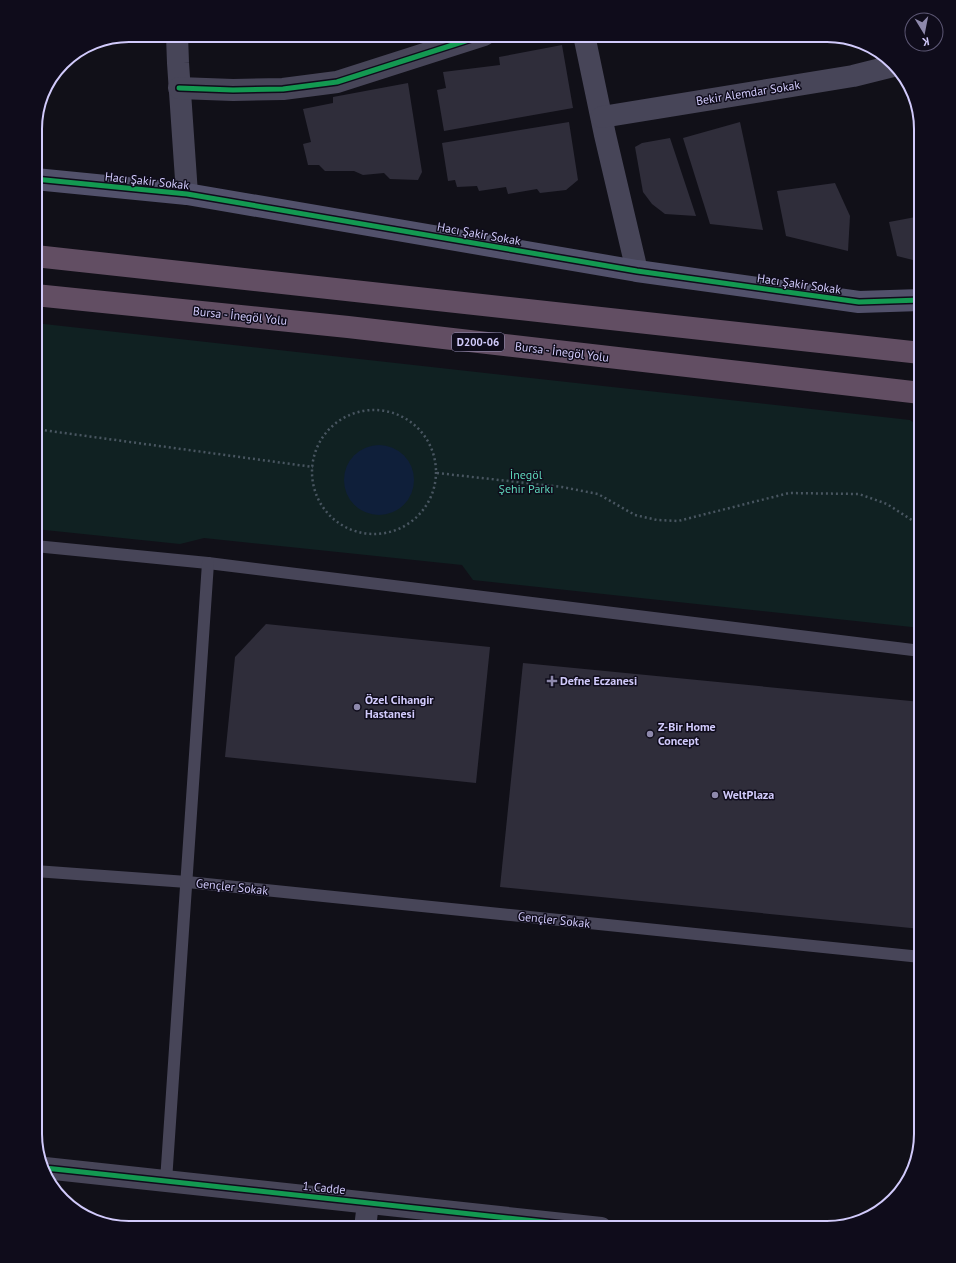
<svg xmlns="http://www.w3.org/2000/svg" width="956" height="1263" viewBox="0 0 956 1263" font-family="'PT Sans',sans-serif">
	<rect width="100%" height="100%" fill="#111018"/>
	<polygon fill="#102122" points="35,323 910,420 921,428 921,628 473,580 462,565 204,538 180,544 35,529"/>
	<circle fill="#0f1f3a" cx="379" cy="480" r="35"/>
	<g fill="#2f2d3a">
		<polygon points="562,45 573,108 444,131 437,90 446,88 443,72 500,65 499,57"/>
		<polygon points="408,83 422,172 418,180 390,179 384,173 363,175 354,171 325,171 319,165 308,165 303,144 311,142 303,109 333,103 333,97"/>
		<polygon points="569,122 578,180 566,190 540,193 537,189 508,194 506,187 479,191 477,186 457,187 455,180 448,181 442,143"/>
		<polygon points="740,122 763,230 710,224 683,138"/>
		<polygon points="670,138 696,216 665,214 652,204 643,192 635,147 642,143"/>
		<polygon points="835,183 850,216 848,251 786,236 777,191"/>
		<polygon points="921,216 921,262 897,256 889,222"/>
		<polygon points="266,624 490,647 476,783 225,757 235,657"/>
		<polygon points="523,663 921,702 921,929 500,887"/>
	</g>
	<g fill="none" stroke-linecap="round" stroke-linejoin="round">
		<g stroke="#495661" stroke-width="2.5" stroke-dasharray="2 3" stroke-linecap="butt">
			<circle cx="374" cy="472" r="62"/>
			<polyline points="35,429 313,467"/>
			<polyline points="437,473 562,487 598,494 635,515 657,520 678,521 789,493 859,494 887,504 921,526"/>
		</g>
		<g stroke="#474558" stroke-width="12">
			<polyline points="35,546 208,563 921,651"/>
			<polyline points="35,871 187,882 921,957"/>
			<polyline points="166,1181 208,563"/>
		</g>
		<g stroke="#474558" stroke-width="22">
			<polyline points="177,35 178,63 187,194"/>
			<polyline points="584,35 605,135 637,271"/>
			<polyline points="179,88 233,90 283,89 337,82 484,35"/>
			<polyline points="602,117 853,76 893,66"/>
			<polyline points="45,1168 601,1228"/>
			<polyline points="365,1228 368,1203"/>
		</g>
		<polyline stroke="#52516b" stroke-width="22" points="35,179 187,194 637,271 859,302 921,300"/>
		<g stroke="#624e63" stroke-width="22">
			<polyline points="35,256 921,353"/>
			<polyline points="35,295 348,327 921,393"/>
		</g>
		<g stroke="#0f0c1b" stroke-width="8">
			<g id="cycleway">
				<polyline points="179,88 233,90 283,89 337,82 484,35"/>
				<polyline points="35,179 187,194 637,271 859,302 921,300"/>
				<polyline points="45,1168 601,1228"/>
			</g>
		</g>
		<use href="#cycleway" stroke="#139951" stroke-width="5"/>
	</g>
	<g fill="#8e89ac" stroke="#0f0c1b" stroke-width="1.5">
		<path d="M550 675h4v4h4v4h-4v4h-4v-4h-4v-4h4z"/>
		<circle cx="357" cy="707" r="4"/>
		<circle cx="650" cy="734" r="4"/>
		<circle cx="715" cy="795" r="4"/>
	</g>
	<g text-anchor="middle" stroke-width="3" stroke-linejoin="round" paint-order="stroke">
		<rect fill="#0f0c1b" stroke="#9791b8" stroke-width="1" x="452" y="333" width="52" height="18" rx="3"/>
		<g font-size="11" font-weight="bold" fill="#d1cafb">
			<text x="478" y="346">D200-06</text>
		</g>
		<g font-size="12" fill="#d1cafb" stroke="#0f0c1b">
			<text transform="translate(748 93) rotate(-9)" y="4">Bekir Alemdar Sokak</text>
			<text transform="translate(147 181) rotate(6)" y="4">Hacı Şakir Sokak</text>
			<text transform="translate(479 234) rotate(10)" y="4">Hacı Şakir Sokak</text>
			<text transform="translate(799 284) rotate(8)" y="4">Hacı Şakir Sokak</text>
			<text transform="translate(240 316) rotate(6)" y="4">Bursa - İnegöl Yolu</text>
			<text transform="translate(562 352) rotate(7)" y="4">Bursa - İnegöl Yolu</text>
			<text transform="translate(232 887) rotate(6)" y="4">Gençler Sokak</text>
			<text transform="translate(554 920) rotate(6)" y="4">Gençler Sokak</text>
			<text transform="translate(324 1188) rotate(6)" y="4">1. Cadde</text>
		</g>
		<g font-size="12" fill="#5dd4b8" stroke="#0f0c1b">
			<text x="526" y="479">İnegöl<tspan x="526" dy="14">Şehir Parkı</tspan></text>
		</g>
		<g font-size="12" font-weight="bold" fill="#d1cafb" stroke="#0f0c1b" text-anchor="start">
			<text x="560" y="685">Defne Eczanesi</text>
			<text x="365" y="704">Özel Cihangir<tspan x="365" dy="14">Hastanesi</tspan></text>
			<text x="658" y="731">Z-Bir Home<tspan x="658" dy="14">Concept</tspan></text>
			<text x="723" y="799">WeltPlaza</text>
		</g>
	</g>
	<path d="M0 0H956V1263H0ZM129 42H827A87 87 0 0 1 914 129V1134A87 87 0 0 1 827 1221H129A87 87 0 0 1 42 1134V129A87 87 0 0 1 129 42Z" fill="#0f0c1b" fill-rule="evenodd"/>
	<path fill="none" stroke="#d1cafb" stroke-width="2" d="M129 42H827A87 87 0 0 1 914 129V1134A87 87 0 0 1 827 1221H129A87 87 0 0 1 42 1134V129A87 87 0 0 1 129 42Z"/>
	<g transform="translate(924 32) rotate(170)"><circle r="19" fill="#0f0c1b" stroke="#5d5875"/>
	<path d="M0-3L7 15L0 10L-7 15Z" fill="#8e89ac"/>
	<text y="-6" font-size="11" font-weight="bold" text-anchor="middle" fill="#d1cafb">K</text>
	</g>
</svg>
